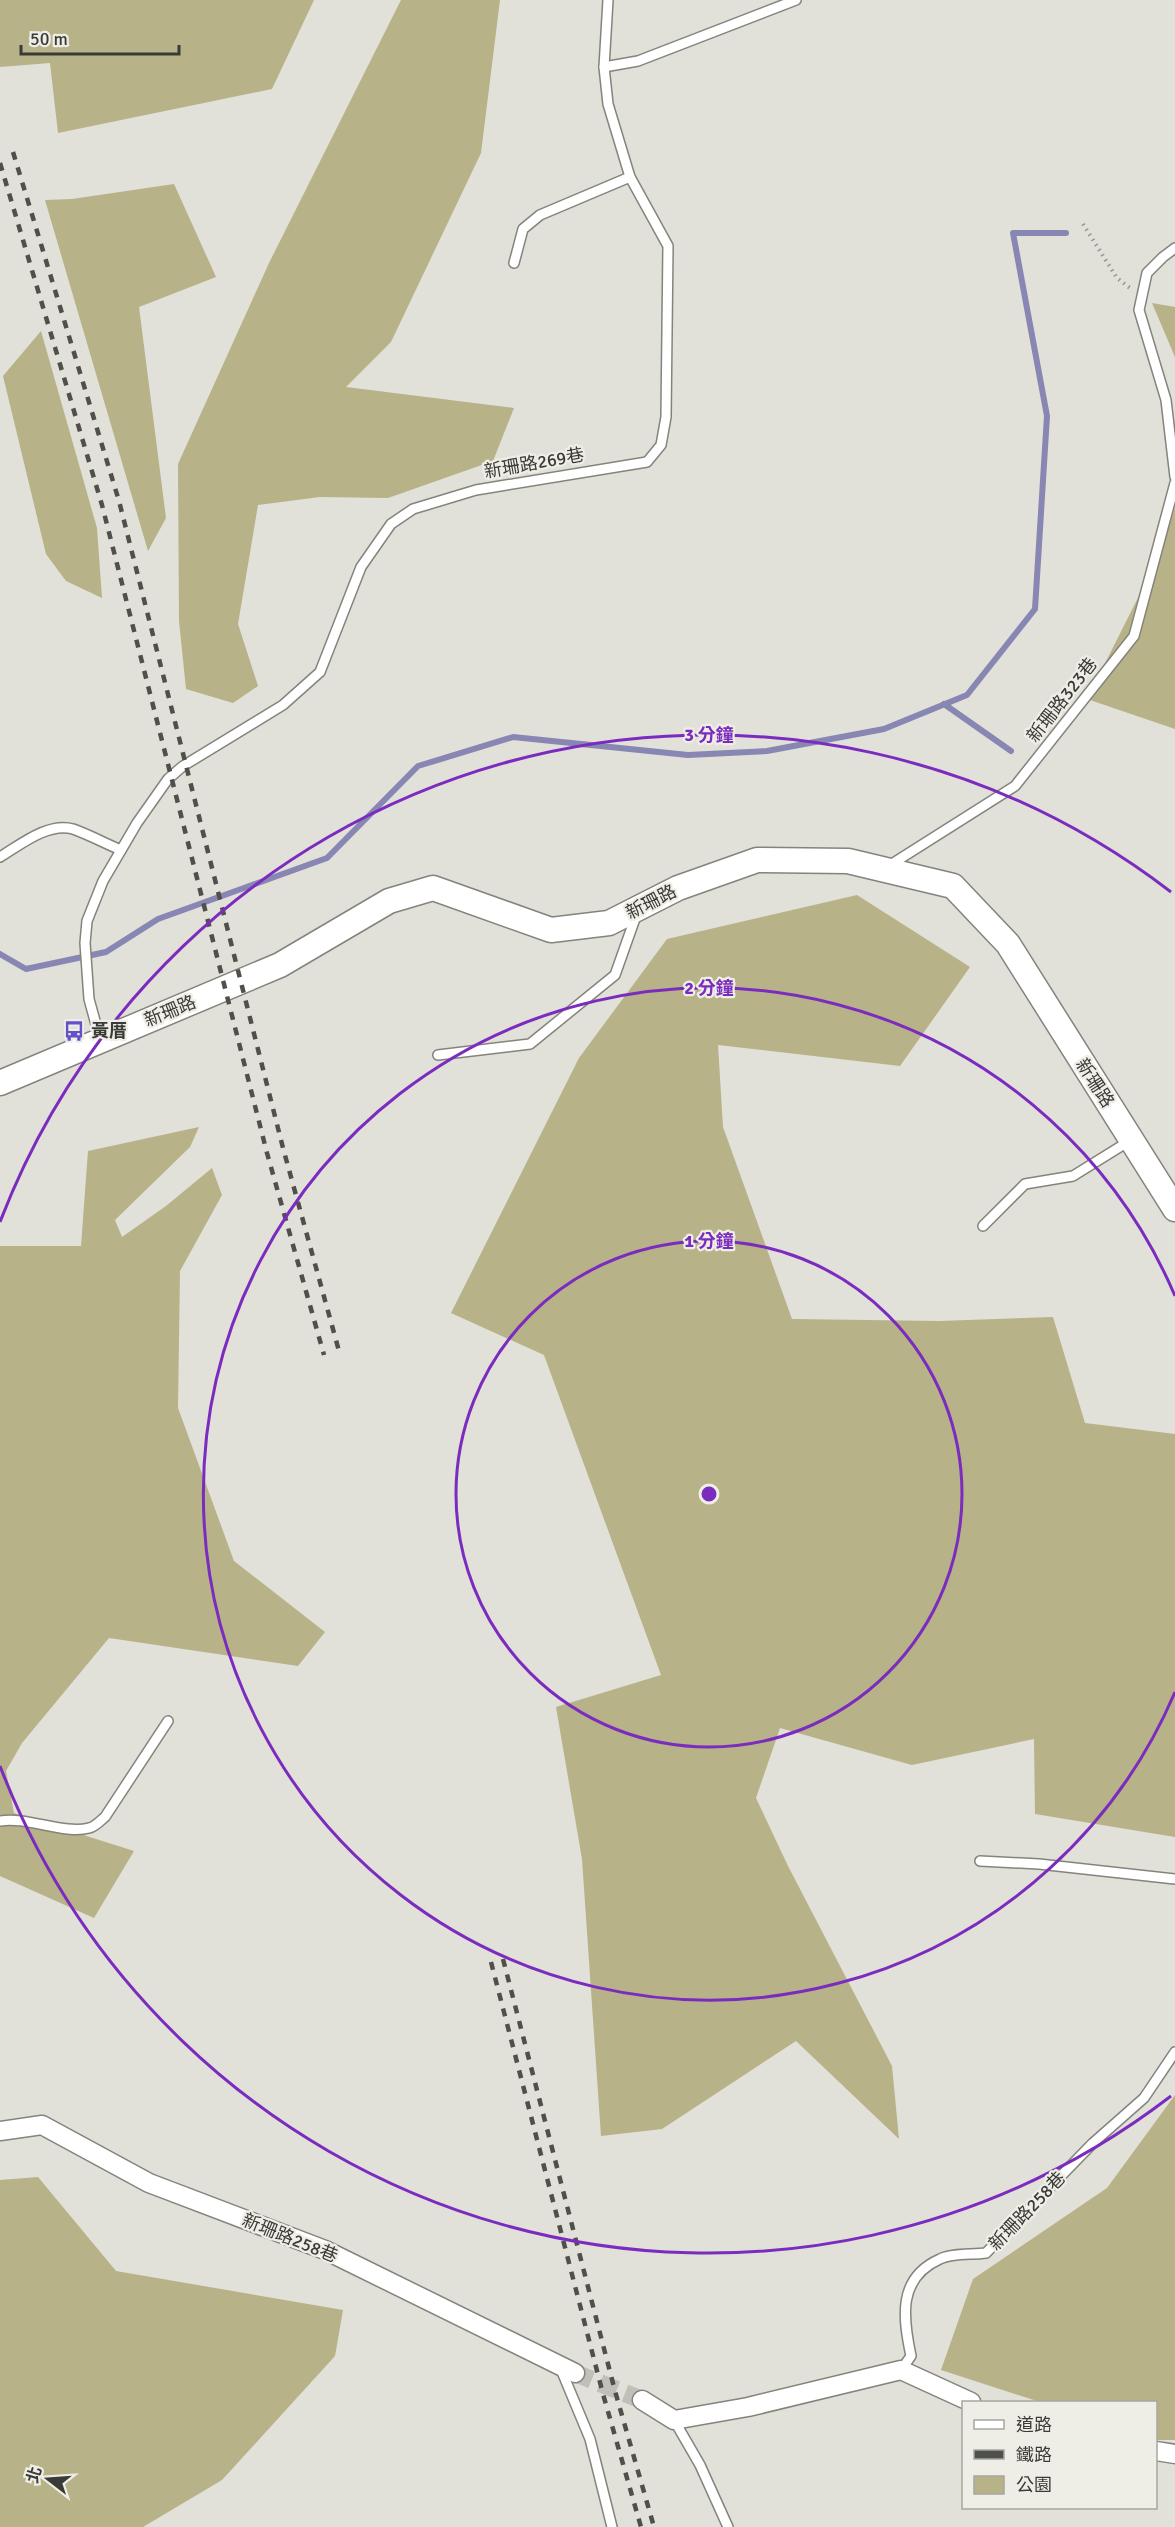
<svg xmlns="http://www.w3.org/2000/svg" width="1175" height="2527" viewBox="0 0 1175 2527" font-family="Signika,'Noto Sans TC',sans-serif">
	<rect width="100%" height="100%" fill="#e1e0d9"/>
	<g fill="#b7b288">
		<polygon points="0,0 314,0 272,89 58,133 50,63 0,67"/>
		<polygon points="401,0 500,0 481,153 391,342 346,387 514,408 493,461 388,498 320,497 258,505 238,624 258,686 233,703 186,689 179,621 178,464 269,263"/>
		<polygon points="174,184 216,277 139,307 166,518 148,551 45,200 72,199"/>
		<polygon points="1152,303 1175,307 1175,357"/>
		<polygon points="41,331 97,528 102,598 66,581 46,554 3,376"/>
		<polygon points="1175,508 1175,729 1087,699 1153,568"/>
		<polygon points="857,895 970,967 900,1066 718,1045 723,1127 792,1319 939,1321 1053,1317 1085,1423 1175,1434 1175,1837 1035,1814 1034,1739 912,1765 780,1728 756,1798 788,1866 892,2066 899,2139 796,2041 662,2129 601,2136 582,1859 556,1707 661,1675 544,1355 451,1313 579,1058 667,939"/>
		<polygon points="199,1127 190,1147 115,1220 122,1237 166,1206 212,1168 222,1195 180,1271 178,1408 234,1561 325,1632 298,1666 109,1638 22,1743 6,1771 14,1813 134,1851 94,1918 0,1876 0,1246 81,1246 88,1151"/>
		<polygon points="1175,2095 1175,2440 1156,2440 1156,2402 1040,2402 941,2370 973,2279 1107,2188"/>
		<polygon points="38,2177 116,2271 343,2310 335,2356 222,2480 143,2527 0,2527 0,2180"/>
	</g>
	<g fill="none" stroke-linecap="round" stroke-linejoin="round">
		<g stroke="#8886b3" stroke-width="6">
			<polyline points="944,704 1011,751"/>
			<polyline points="0,954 26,969 106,952 158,919 327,858 418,766 513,737 688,755 767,751 884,729 967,695 1035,609 1047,416 1013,233 1066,233"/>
		</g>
		<polyline stroke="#c0bfb9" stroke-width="18" stroke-dasharray="18 9" stroke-linecap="butt" points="575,2373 642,2400"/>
		<g stroke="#84837c" stroke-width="12">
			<g id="service">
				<polyline points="604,67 638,61 796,0"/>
				<polyline points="1175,248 1163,257 1147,273 1139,310 1166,400 1175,477"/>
				<polyline points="514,263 523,229 540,215 630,177"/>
				<path d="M 0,857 C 20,845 48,822 73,829 C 90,835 106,844 121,850"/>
				<polyline points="887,867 1015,786 1134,636 1175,483"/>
				<polyline points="100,1039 89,999 85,943 87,921 103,881 137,823 168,779 183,766 283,705 320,672 361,567 391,524 413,509 476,490 647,462 661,445 666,417 668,246 630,177 608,104 604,67 608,0"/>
				<polyline points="438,1055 530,1044 615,975 637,913"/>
				<polyline points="983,1226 1025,1184 1073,1176 1131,1140"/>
				<path d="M 0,1821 C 26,1816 65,1835 89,1828 C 95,1827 101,1820 105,1817 L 168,1721"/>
				<polyline points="980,1861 1039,1864 1175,1879"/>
				<polyline points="560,2367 590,2439 612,2527"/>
				<path d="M 901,2370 L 911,2356 C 903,2318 897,2278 940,2259 C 952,2253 972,2255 986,2253 L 1093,2143 L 1144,2098 L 1175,2052"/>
				<polyline points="674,2420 700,2465 728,2527"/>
			</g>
		</g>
		<g stroke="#84837c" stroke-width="21">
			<g id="minor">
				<polyline points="0,2131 42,2125 149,2183 325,2250 575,2373"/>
				<polyline points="642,2400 674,2420 748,2407 901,2370 971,2402"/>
				<polyline points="1156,2451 1175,2454"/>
			</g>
		</g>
		<g stroke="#84837c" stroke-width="27">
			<polyline id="tertiary" points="0,1083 280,965 389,901 433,888 551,930 609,923 678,888 757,860 848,861 953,886 1008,944 1175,1209"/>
		</g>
		<polyline stroke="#979691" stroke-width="4" stroke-dasharray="1.5 4.5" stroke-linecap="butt" points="1083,224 1117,278 1130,288"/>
		<use href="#service" stroke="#fff" stroke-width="9"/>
		<use href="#minor" stroke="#fff" stroke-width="18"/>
		<use href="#tertiary" stroke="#fff" stroke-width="24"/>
		<g stroke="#4f4f4b" stroke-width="4.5" stroke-dasharray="8 8" stroke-linecap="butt">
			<polyline points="13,152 119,501 283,1148 339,1351"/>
			<polyline points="0,163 102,505 267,1153 324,1355"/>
			<polyline points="503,1959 615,2391 654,2527"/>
			<polyline points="491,1962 603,2394 641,2527"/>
		</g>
	</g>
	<g fill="none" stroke="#7b2cbf" stroke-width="3">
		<circle cx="709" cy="1494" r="253"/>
		<path d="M1175 1692A506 506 0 1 1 1175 1296"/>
		<path d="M1171 2096A759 759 0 0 1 0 1766M0 1222A759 759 0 0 1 1171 892"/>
	</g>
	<defs>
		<g id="bus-bare" transform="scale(1.62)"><path d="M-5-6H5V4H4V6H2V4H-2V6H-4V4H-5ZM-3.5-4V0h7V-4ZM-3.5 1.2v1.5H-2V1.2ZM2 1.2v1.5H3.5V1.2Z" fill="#6450c9" stroke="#efeee6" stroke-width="2.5" paint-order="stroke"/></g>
	</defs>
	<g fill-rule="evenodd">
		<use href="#bus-bare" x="74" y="1031"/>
	</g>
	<g text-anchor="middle" stroke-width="4.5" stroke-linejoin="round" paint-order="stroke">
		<g font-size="18" fill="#3a3a37" stroke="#efeee6">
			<text transform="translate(534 463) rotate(-10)" y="6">新珊路269巷</text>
			<text transform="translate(1062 700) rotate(-52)" y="6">新珊路323巷</text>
			<text transform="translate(651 902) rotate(-27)" y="6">新珊路</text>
			<text transform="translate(170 1011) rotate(-22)" y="6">新珊路</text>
			<text transform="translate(1095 1083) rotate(57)" y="6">新珊路</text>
			<text transform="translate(1027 2211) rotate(-46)" y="6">新珊路258巷</text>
			<text transform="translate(290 2238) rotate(22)" y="6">新珊路258巷</text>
		</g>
		<g font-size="18" font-weight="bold" fill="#3a3a37" stroke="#efeee6" text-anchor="start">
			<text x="91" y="1037">黃厝</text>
		</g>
	</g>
	<circle cx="709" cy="1494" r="9" fill="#7b2cbf" stroke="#efeee6" stroke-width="3"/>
	<g font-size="18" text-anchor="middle" font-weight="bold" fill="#7b2cbf" stroke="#efeee6" stroke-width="4.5" stroke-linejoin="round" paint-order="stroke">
		<text x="709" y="741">3 分鐘</text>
		<text x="709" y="994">2 分鐘</text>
		<text x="709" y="1247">1 分鐘</text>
	</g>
	<rect x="962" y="2401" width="195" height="108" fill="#efeee6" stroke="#a7a6a0" stroke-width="1.5"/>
	<rect x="974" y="2420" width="30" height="9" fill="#ffffff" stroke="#a7a6a0" stroke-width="1.5"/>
	<text x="1016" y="2431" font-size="18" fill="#3a3a37">道路</text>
	<rect x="974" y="2450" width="30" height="9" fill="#4f4f4b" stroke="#a7a6a0" stroke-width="1.5"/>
	<text x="1016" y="2461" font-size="18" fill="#3a3a37">鐵路</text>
	<rect x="974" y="2476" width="30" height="18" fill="#b7b288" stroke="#a7a6a0" stroke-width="1.5"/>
	<text x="1016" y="2491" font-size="18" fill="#3a3a37">公園</text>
	<g transform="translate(48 2479) rotate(287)" stroke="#efeee6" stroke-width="4.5" paint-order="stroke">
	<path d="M0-4.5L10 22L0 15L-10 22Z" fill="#3a3a37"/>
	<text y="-9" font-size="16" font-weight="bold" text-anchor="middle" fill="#3a3a37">北</text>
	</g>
	<path d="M21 45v9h158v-9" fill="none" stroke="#3a3a37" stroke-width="3"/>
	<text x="30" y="45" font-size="18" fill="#3a3a37" stroke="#efeee6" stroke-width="4.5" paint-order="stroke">50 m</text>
</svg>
